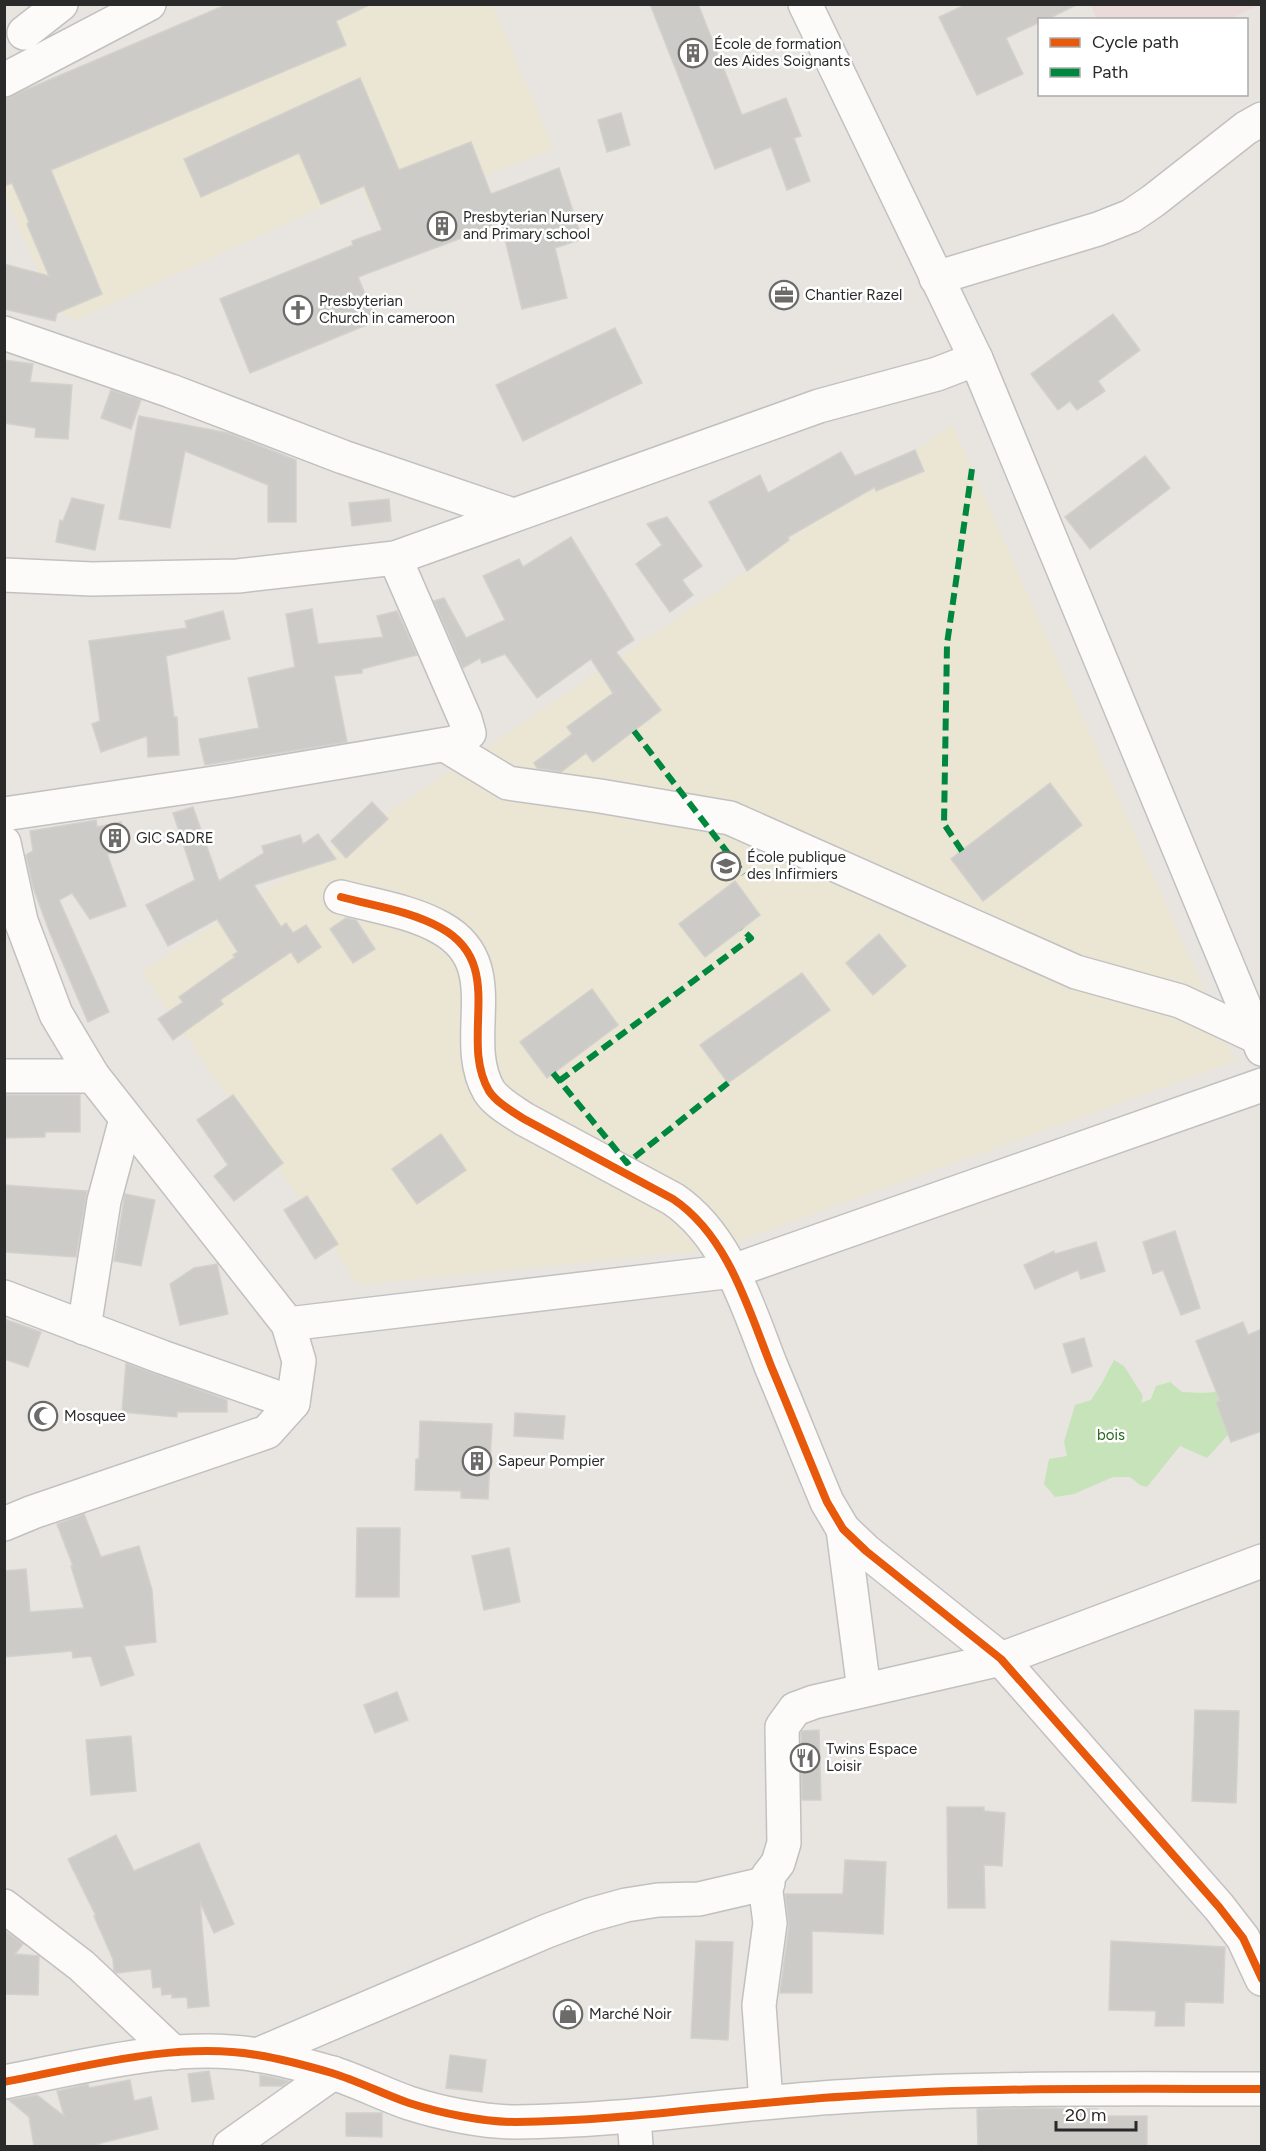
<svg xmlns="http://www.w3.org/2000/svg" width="1266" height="2151" viewBox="0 0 1266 2151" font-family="Figtree,sans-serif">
	<rect width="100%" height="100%" fill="#e8e5e0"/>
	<g fill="#ebe5d4">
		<polygon points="492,4 554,149 375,220 361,189 76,320 56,312 5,194 4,125 274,5"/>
		<polygon points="952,424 1236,1061 714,1250 359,1285 141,972 466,761 747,571"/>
	</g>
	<polygon fill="#eadbd8" points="1090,5 1259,5 1228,20 1097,19"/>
	<polygon fill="#c7e3b9" points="1114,1360 1124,1366 1143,1396 1141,1403 1151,1399 1156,1386 1170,1382 1182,1392 1203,1393 1227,1391 1237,1425 1207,1458 1180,1446 1147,1487 1140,1485 1130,1477 1113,1477 1074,1494 1055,1497 1044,1484 1049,1459 1067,1456 1064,1442 1075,1405 1091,1400 1102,1383"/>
	<g fill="#cdcbc7" stroke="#d3d1cc" stroke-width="1.5">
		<polygon points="228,4 371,4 336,21 346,45 51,170 102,294 57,313 55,321 4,309 4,264 49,276 27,224 29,222 12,183 4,186 4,99"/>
		<polygon points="650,4 698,4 742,115 786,98 801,136 794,138 810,181 787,190 771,147 715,169"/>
		<polygon points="967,4 1078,4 1046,20 1040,20 1040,22 1006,38 1023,74 977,95 939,17"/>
		<polygon points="360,78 399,170 471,142 491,194 559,168 582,239 555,248 567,298 522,309 501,223 358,277 376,321 250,373 220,299 353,245 352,241 382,230 364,186 321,204 299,153 201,197 184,159"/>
		<polygon points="621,113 630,145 607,152 598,120"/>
		<polygon points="1113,314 1140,350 1098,381 1105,391 1077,410 1070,401 1058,410 1031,374"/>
		<polygon points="615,328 642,383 523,441 496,385"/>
		<polygon points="4,360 33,364 30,382 72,385 68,439 35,437 36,428 4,423"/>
		<polygon points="111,390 141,400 131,429 101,418"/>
		<polygon points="139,416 228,433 296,460 296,522 268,522 268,485 185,451 170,528 119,519"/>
		<polygon points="915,450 924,471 876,491 875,487 788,537 789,540 747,571 709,502 760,475 768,493 841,452 855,476"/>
		<polygon points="1145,456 1170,488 1090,549 1065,517"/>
		<polygon points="72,498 104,505 95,550 56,542 60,520 63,521"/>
		<polygon points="389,499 391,521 352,526 349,503"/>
		<polygon points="667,517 702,566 682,580 693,595 670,612 636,564 662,545 647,524"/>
		<polygon points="571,537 634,640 616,652 661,710 593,762 586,753 561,772 537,768 534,763 572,734 567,727 613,693 591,659 537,698 505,654 482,663 480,658 463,668 434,601 444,598 466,638 505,620 483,576 519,559 523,567"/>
		<polygon points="312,609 318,644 383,637 377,616 397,611 417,655 362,669 362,673 334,676 347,742 205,765 199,739 259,728 248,678 295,667 286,614"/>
		<polygon points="223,611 230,639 166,656 174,717 177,717 179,755 148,757 147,736 101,752 92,724 100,721 89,641 187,628 185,621"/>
		<polygon points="1050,783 1082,825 983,901 951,859"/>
		<polygon points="372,802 388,819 346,858 331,841"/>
		<polygon points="193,807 219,881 264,853 262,846 300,835 303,844 318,834 336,859 254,885 281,927 286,923 293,933 306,925 321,947 298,963 291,952 220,1000 223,1004 173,1040 158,1019 183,1002 179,997 235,957 233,955 238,952 217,919 168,946 146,905 195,880 173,813"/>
		<polygon points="96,820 97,827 121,822 126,850 107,854 126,906 90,919 72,893 59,900 109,1012 88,1022 50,933 33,887 26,855 33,851 30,831"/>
		<polygon points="735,881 760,915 705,957 679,924"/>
		<polygon points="346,918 356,920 375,949 353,963 330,929"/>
		<polygon points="879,934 906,966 873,995 846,963"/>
		<polygon points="802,973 830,1010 728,1083 700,1045"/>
		<polygon points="592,989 618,1025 547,1078 520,1042"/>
		<polygon points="4,1095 80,1095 80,1132 45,1132 45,1137 4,1138"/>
		<polygon points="233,1095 283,1163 234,1201 214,1176 228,1165 197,1120"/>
		<polygon points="441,1134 466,1170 417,1204 392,1169"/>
		<polygon points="4,1185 87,1191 76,1257 4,1252"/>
		<polygon points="125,1194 155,1200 141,1266 114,1261"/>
		<polygon points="307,1196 338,1244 315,1259 284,1210"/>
		<polygon points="1175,1231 1200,1308 1181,1315 1163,1270 1153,1274 1143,1242"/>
		<polygon points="1096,1242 1105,1271 1081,1279 1078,1270 1035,1289 1024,1265 1054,1251 1055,1254"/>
		<polygon points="217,1264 228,1314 180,1325 170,1284 194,1268"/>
		<polygon points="4,1319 41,1332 28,1367 4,1359"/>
		<polygon points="1243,1322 1248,1335 1262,1329 1262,1431 1231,1442 1216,1402 1220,1401 1196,1341"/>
		<polygon points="1084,1338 1092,1366 1072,1373 1063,1344"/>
		<polygon points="126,1363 227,1400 227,1412 177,1412 177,1417 122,1412"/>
		<polygon points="515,1413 565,1416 563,1439 514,1436"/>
		<polygon points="420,1421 492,1424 488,1499 461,1498 461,1491 415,1490 416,1459 419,1459"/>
		<polygon points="84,1514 101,1557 139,1546 152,1590 156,1642 124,1646 134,1675 101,1686 91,1656 73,1658 72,1651 4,1657 4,1571 26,1569 30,1612 84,1608 71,1566 73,1566 57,1524"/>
		<polygon points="357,1528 400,1528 399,1597 356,1597"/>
		<polygon points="509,1548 520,1602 484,1610 472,1556"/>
		<polygon points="397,1692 408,1720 375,1733 364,1705"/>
		<polygon points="1195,1710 1239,1711 1236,1803 1192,1801"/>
		<polygon points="819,1730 821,1800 802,1800 801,1733 802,1731"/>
		<polygon points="131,1736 136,1791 91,1795 86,1740"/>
		<polygon points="947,1807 984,1807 984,1811 1005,1813 1002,1866 984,1865 985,1908 948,1908"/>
		<polygon points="116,1835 134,1871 199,1843 234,1924 214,1933 200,1902 209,2006 188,2008 187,1997 172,1998 172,1994 162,1995 161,1987 153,1988 151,1969 117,1973 114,1971 113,1959 94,1916 96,1916 68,1859"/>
		<polygon points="845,1860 886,1862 883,1934 812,1931 812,1993 780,1993 789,1925 785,1894 843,1894"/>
		<polygon points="4,1930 23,1944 15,1954 39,1956 38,1995 4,1994"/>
		<polygon points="696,1941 733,1942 728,2040 691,2038"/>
		<polygon points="1111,1941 1225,1947 1223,2003 1185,2002 1184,2026 1155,2026 1156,2011 1109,2010"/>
		<polygon points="450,2055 486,2060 482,2092 446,2088"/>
		<polygon points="209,2071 214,2099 192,2102 188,2074"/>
		<polygon points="260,2075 272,2077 289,2081 282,2086 260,2086"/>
		<polygon points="130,2080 134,2101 151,2097 158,2129 97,2144 101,2146 34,2146 29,2117 9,2100 37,2095 64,2116 57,2091 88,2084 89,2088"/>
		<polygon points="1034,2108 1097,2109 1097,2116 1147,2116 1147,2146 978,2146 977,2109"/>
		<polygon points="346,2113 382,2113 382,2137 346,2136"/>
	</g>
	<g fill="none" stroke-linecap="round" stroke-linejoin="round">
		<g stroke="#c2c1c1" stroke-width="36">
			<g id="minor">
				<polyline points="805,4 976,359 1262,1049"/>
				<polyline points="24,33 61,4"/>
				<polyline points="4,80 149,4"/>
				<polyline points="936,278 1098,229 1131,216 1153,201 1246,128 1262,119"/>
				<polyline points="4,333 171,391 343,457 513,515"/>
				<polyline points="4,575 92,579 238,576 395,558 819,406 937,374 976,359"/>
				<polyline points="445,745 508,783 600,796 730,818 1076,972 1180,1001 1257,1037"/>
				<polyline points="4,814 228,781 459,742 469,733 465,719 395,558"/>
				<polyline points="4,843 21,921 56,1014 93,1076 288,1324 299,1361 293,1403 267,1432 33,1512 4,1524"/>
				<path d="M 341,897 C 374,906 411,911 441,928 C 508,965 458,1038 489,1091 C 497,1103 512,1111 524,1119 L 673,1199 C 728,1236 748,1308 771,1366 C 790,1411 808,1457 827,1502 L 843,1529 L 866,1551 L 1001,1659 L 1219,1907 L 1243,1938 L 1262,1979"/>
				<polyline points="4,1076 93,1076"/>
				<polyline points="4,1297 162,1357 293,1403"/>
				<polyline points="288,1324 733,1271 1262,1085"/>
				<polyline points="84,1328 104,1201 126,1119"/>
				<polyline points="843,1529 864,1690"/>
				<polyline points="4,1906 82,1966 174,2053"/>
				<polyline points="257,2055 547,1931 590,1915 626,1905 658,1900 699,1899 768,1883"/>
				<path d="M 4,2082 C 84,2067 176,2041 257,2055 C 282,2059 308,2066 332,2073 C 358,2081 383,2094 409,2103 C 440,2113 483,2122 516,2122 C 629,2121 741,2102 853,2096 C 989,2087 1125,2089 1262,2089"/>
				<polyline points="766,2102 759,2005 770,1923 766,1892 768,1876 778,1863 784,1843 782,1727 795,1709 814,1702 1001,1659 1262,1561"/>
				<polyline points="634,2116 636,2146"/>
				<polyline points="230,2146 333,2073"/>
			</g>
		</g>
		<use href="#minor" stroke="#fcfbfa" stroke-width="33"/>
		<g stroke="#00873e" stroke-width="6" stroke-dasharray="12 6" stroke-linecap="butt">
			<polyline points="634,731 744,874"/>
			<polyline points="962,851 944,824 947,644 972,469"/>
			<polyline points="553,1073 627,1163 728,1083"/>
			<polyline points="559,1081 751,938 742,929"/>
		</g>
		<g stroke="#fff" stroke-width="11">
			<g id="cycleway">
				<path d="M 341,897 C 374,906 411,911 441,928 C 508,965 458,1038 489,1091 C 497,1103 512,1111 524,1119 L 673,1199 C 728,1236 748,1308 771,1366 C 790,1411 808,1457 827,1502 L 843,1529 L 866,1551 L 1001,1659 L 1219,1907 L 1243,1938 L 1262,1979"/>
				<path d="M 4,2082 C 84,2067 176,2041 257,2055 C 282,2059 308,2066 332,2073 C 358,2081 383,2094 409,2103 C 440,2113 483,2122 516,2122 C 629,2121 741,2102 853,2096 C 989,2087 1125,2089 1262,2089"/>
			</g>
		</g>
		<use href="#cycleway" stroke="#e8590c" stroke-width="8"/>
	</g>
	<defs>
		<g id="building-ring" transform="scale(1.5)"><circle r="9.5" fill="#fff" stroke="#6c6b6a" stroke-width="1.5"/><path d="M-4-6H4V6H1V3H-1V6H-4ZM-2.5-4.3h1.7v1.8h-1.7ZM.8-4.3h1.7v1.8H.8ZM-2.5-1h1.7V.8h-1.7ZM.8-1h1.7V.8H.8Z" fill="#6c6b6a"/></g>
		<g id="office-ring" transform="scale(1.5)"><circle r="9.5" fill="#fff" stroke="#6c6b6a" stroke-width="1.5"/><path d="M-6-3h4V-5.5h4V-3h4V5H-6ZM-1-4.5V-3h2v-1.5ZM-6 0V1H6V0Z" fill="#6c6b6a"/></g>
		<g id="church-ring" transform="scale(1.5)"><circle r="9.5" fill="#fff" stroke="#6c6b6a" stroke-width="1.5"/><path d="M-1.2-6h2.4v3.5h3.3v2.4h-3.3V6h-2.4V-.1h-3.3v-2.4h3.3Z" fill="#6c6b6a"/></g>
		<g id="school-ring" transform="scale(1.5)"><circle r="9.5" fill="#fff" stroke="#6c6b6a" stroke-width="1.5"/><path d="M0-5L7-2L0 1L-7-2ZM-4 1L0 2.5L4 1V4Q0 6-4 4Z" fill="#6c6b6a"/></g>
		<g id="mosque-ring" transform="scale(1.5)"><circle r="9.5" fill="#fff" stroke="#6c6b6a" stroke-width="1.5"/><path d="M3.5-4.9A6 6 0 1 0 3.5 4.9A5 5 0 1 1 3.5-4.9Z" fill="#6c6b6a"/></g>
		<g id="restaurant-ring" transform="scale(1.5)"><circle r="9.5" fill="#fff" stroke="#6c6b6a" stroke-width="1.5"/><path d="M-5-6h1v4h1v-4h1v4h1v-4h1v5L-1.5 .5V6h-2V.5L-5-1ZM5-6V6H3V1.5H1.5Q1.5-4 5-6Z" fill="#6c6b6a"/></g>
		<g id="shop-ring" transform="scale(1.5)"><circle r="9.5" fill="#fff" stroke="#6c6b6a" stroke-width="1.5"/><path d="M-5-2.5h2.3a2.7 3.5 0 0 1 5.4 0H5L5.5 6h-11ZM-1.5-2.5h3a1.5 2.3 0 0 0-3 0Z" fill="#6c6b6a"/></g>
	</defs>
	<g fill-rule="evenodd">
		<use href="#building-ring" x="693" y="53"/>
		<use href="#building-ring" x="442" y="226"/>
		<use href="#office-ring" x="784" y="295"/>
		<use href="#church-ring" x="298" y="310"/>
		<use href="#building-ring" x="115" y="838"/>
		<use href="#school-ring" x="726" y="866"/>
		<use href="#mosque-ring" x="43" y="1416"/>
		<use href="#building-ring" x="477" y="1461"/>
		<use href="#restaurant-ring" x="805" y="1758"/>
		<use href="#shop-ring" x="568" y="2014"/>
	</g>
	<g text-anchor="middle" stroke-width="5" stroke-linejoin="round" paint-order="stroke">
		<g font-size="15" fill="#2a2a2a" stroke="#fff" text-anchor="start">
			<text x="714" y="49">École de formation<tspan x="714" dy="17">des Aides Soignants</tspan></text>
			<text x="463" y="222">Presbyterian Nursery<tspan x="463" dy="17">and Primary school</tspan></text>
			<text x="805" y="300">Chantier Razel</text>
			<text x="319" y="306">Presbyterian<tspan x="319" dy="17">Church in cameroon</tspan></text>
			<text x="136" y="843">GIC SADRE</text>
			<text x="747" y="862">École publique<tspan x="747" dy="17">des Infirmiers</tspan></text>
			<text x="64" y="1421">Mosquee</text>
			<text x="498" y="1466">Sapeur Pompier</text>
			<text x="826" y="1754">Twins Espace<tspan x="826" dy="17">Loisir</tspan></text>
			<text x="589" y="2019">Marché Noir</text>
		</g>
		<g font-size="15" fill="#24661a" stroke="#fff">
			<text x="1111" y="1440">bois</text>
		</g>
	</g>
	<rect width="1266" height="2151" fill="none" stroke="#2a2a2a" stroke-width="12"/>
	<rect x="1038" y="18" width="210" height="78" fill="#ffffff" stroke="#aaaaaa" stroke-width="1.5"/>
	<rect x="1050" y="38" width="30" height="9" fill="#e8590c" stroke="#aaaaaa" stroke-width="1.5"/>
	<text x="1092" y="48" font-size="18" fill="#2a2a2a">Cycle path</text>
	<rect x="1050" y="68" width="30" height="9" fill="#00873e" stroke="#aaaaaa" stroke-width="1.5"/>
	<text x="1092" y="78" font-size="18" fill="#2a2a2a">Path</text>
	<path d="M1056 2121v9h80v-9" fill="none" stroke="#2a2a2a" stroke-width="3"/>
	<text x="1065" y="2121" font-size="18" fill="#2a2a2a" stroke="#ffffff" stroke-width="4.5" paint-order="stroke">20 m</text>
</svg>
